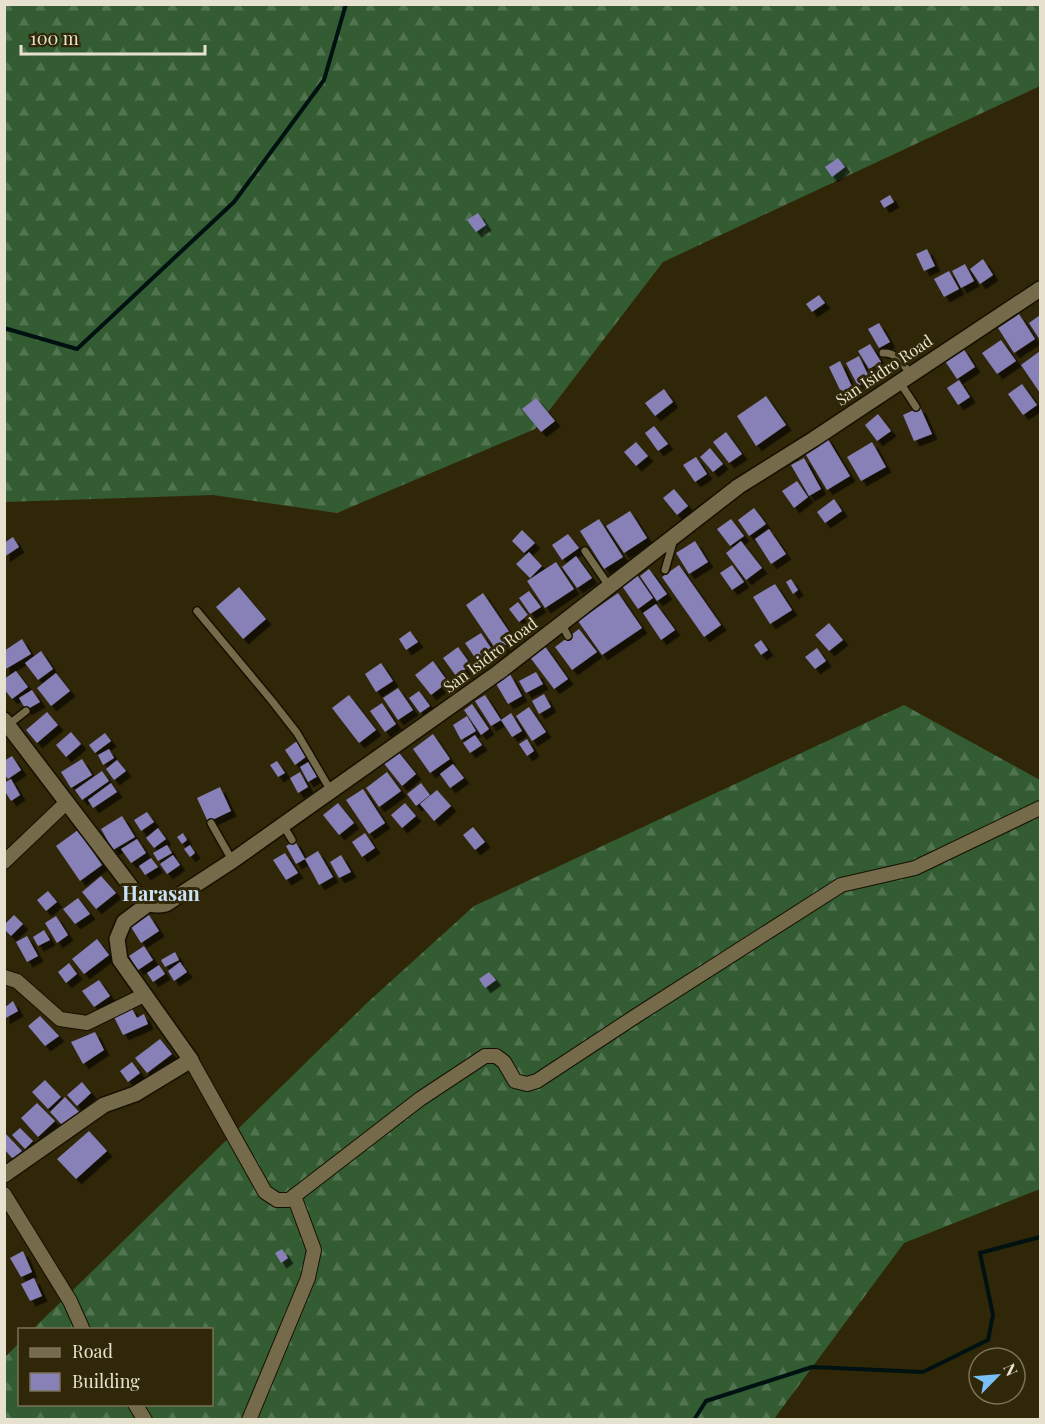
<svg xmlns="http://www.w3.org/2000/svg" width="1045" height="1424" viewBox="0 0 1045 1424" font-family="'Playfair Display',serif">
	<defs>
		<pattern id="forest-firs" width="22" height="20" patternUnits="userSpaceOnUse" patternTransform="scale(1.5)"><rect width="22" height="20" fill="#335c33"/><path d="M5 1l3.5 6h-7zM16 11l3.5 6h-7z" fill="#517350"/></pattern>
		<filter id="shadow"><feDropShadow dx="5.5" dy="5.5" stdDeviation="0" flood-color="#0009"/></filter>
	</defs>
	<rect width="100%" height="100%" fill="#302708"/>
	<g fill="url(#forest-firs)">
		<polygon points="4,5 1040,5 1040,86 663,262 535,429 337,513 213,495 5,502"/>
		<polygon points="904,705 1040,780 1040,1189 904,1243 774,1419 5,1420 5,1357 19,1343 20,1404 212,1404 212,1330 33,1329 368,1002 474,906"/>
	</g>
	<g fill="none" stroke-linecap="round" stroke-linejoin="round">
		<g stroke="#001112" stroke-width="4">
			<polyline points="4,328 77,349 234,202 324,80 346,4"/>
			<polyline points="694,1420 706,1401 812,1367 923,1372 988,1340 993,1315 980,1253 1040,1237"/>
		</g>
	</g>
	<g fill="#8881b8" filter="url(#shadow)">
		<polygon points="838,158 845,167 832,177 825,167"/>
		<polygon points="890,195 894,202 884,208 880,201"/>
		<polygon points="478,213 486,225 476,232 467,220"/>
		<polygon points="927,249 935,266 924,271 916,254"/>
		<polygon points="983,259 993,275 980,284 970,269"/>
		<polygon points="965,264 974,281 961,288 952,271"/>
		<polygon points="949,271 959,289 944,297 934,279"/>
		<polygon points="819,295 825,303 812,312 806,304"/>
		<polygon points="1019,314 1035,339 1014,353 998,328"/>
		<polygon points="1040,315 1040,340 1029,323"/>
		<polygon points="879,323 890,342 879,348 868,329"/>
		<polygon points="1001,340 1016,361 997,374 982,353"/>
		<polygon points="870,344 881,362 869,369 858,351"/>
		<polygon points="963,348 975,367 957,379 945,361"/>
		<polygon points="1040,351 1040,393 1021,365"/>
		<polygon points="859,356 870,379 858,386 846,363"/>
		<polygon points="840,361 852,387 841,392 829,367"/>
		<polygon points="959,380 970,397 958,405 947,388"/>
		<polygon points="1022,384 1037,405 1023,415 1008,394"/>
		<polygon points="664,389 673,402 655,416 645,403"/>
		<polygon points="766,396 786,425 756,446 737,416"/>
		<polygon points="536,398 555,421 541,432 522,409"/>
		<polygon points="920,407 932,434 914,441 903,415"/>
		<polygon points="878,414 891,431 877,441 865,425"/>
		<polygon points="654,426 668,444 658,451 645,433"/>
		<polygon points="726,432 742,454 729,463 713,442"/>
		<polygon points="826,436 850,476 827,490 803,450"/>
		<polygon points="636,442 648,456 636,466 624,452"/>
		<polygon points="872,442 886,467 861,481 847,457"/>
		<polygon points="710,448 723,464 713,472 700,457"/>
		<polygon points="696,457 707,474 695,482 683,465"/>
		<polygon points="804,458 821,489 809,496 791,465"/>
		<polygon points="797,481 808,497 794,508 782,491"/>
		<polygon points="674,489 688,506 677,515 663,498"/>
		<polygon points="834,499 842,511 825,523 817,512"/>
		<polygon points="754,508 766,524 749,536 738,520"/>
		<polygon points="630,511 647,538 624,553 606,526"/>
		<polygon points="599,519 623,557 604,569 580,531"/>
		<polygon points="731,519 744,536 730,546 717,529"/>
		<polygon points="769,529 786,554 771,564 755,539"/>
		<polygon points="522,530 535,543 524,553 512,541"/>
		<polygon points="568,534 579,548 562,560 552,545"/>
		<polygon points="13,537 19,547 4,557 4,543"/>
		<polygon points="695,541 708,562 689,574 676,553"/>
		<polygon points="741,541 762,568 746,580 726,553"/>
		<polygon points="529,552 542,566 530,578 516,564"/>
		<polygon points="576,556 592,578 577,588 562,567"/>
		<polygon points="556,562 574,589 545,608 527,581"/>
		<polygon points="679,565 721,625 704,637 662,577"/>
		<polygon points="732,565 744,582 732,590 720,573"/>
		<polygon points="649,569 667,594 657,601 640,576"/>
		<polygon points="637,575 653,598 638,609 622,586"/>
		<polygon points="791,579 798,590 793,594 786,582"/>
		<polygon points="775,584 792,610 770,624 753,597"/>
		<polygon points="239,587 266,619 243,639 216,607"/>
		<polygon points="529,591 541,607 530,614 519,598"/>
		<polygon points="483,593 514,639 497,651 466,605"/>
		<polygon points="618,593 642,628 602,655 578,621"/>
		<polygon points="518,602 528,615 519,622 509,609"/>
		<polygon points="656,604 675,630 661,640 643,613"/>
		<polygon points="829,623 843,640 829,651 815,635"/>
		<polygon points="579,629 597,652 572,670 555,647"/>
		<polygon points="410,631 418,642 406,650 399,639"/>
		<polygon points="481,633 493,651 478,662 465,643"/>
		<polygon points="22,639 31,654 4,670 4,651"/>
		<polygon points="761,640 768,650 761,655 754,645"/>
		<polygon points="544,645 568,679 554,689 529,656"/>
		<polygon points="458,647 471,665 456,676 443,658"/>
		<polygon points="817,648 826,661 815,669 805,657"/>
		<polygon points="41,651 53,669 38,680 25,663"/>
		<polygon points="433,661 448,682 431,695 415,675"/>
		<polygon points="381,663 393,681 376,692 365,674"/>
		<polygon points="16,671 28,687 12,699 4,689 4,679"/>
		<polygon points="536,672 543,684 526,693 519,681"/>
		<polygon points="56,673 70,691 51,706 37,688"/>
		<polygon points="510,674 522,696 508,704 495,682"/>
		<polygon points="398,688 413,710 398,720 383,698"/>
		<polygon points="32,690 40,702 26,710 19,698"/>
		<polygon points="419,691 430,706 420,713 409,698"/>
		<polygon points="544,694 551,707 539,714 532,701"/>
		<polygon points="349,695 376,730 359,743 332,708"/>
		<polygon points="485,695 501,720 491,726 475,701"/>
		<polygon points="382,703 396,724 385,732 370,711"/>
		<polygon points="472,704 489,729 481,735 464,710"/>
		<polygon points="529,707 546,732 532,741 516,716"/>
		<polygon points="47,712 58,725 37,743 26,730"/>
		<polygon points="511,713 522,731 512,737 501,720"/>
		<polygon points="467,716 476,731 461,740 453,725"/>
		<polygon points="71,732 81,744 66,757 56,745"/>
		<polygon points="105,733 111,741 95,753 89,745"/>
		<polygon points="433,734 450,759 430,773 413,749"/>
		<polygon points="475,735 482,745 470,753 463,743"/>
		<polygon points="527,739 534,751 527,756 519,744"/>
		<polygon points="297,741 307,756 295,765 285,750"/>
		<polygon points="109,749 114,758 103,765 98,755"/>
		<polygon points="396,749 416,774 402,786 382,761"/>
		<polygon points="12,756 21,770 8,779 4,774 4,761"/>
		<polygon points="82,759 92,775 71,788 61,772"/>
		<polygon points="117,760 126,771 114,780 106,769"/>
		<polygon points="277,761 285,773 278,777 270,765"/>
		<polygon points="310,761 318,776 308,782 300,767"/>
		<polygon points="453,764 464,778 450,788 440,774"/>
		<polygon points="102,771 109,781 82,800 75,790"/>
		<polygon points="300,772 308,787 298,793 290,778"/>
		<polygon points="387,772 401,791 379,807 366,788"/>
		<polygon points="11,779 20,795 11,801 4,790 4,783"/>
		<polygon points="111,783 117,792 93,808 88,800"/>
		<polygon points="421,783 430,795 416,806 407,794"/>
		<polygon points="220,787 231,811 208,822 197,798"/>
		<polygon points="363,789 385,823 369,834 346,800"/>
		<polygon points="437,790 451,806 434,821 420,804"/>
		<polygon points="338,803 354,823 339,835 323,815"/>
		<polygon points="405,803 416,816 402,828 391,815"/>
		<polygon points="147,812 154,822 141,831 134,820"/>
		<polygon points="122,816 135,837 113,850 101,829"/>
		<polygon points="473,827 485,842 475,850 463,835"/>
		<polygon points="158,828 166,839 154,848 146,838"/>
		<polygon points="78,830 102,865 80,881 56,846"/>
		<polygon points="183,833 187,840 182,844 177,837"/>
		<polygon points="365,833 375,848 362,857 352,842"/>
		<polygon points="137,839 146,853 131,863 121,849"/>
		<polygon points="295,841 305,859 296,864 286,846"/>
		<polygon points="167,845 172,853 158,861 153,853"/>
		<polygon points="190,845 195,853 190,857 184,849"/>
		<polygon points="318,851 333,877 319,885 305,859"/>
		<polygon points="285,853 298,873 286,880 273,860"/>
		<polygon points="173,855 180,865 167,874 160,864"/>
		<polygon points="341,855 351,872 339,878 330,862"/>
		<polygon points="151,858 158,867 145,875 139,866"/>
		<polygon points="101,876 116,893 96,909 82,892"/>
		<polygon points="48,891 57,902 46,911 37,900"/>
		<polygon points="78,898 90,914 75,924 63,909"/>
		<polygon points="14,915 23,924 11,936 4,929 4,925"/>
		<polygon points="149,915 159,931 141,943 131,927"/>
		<polygon points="56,916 68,935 57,943 45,923"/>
		<polygon points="44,930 50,940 38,946 33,937"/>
		<polygon points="27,936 38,956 27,962 16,942"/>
		<polygon points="97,939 109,955 84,974 72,959"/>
		<polygon points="144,946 153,960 138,970 129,956"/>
		<polygon points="175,952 179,960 165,967 161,960"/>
		<polygon points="180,962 187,972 174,981 168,971"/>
		<polygon points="69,963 77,974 66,983 58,972"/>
		<polygon points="159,965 165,974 153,982 147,973"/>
		<polygon points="489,972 496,980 485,988 479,979"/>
		<polygon points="99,980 110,996 94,1007 82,991"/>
		<polygon points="13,1001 18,1011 4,1019 4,1008"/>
		<polygon points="131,1007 137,1018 144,1014 148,1024 123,1035 113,1015"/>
		<polygon points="40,1016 59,1036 45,1046 28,1026"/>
		<polygon points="95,1032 104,1050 83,1064 71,1042"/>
		<polygon points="160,1039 172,1054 147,1073 135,1058"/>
		<polygon points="132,1062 140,1073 128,1082 120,1071"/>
		<polygon points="45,1080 61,1097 48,1109 32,1092"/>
		<polygon points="82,1082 91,1093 77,1106 67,1095"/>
		<polygon points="65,1097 80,1113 64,1127 50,1112"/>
		<polygon points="37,1103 55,1121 38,1137 21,1118"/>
		<polygon points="20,1128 33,1141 25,1149 12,1135"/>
		<polygon points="89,1131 107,1151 76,1179 57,1159"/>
		<polygon points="4,1132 22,1151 13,1159 4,1149"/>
		<polygon points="282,1249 288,1258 281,1263 275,1253"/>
		<polygon points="23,1251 32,1272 21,1277 10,1258"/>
		<polygon points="34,1278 42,1296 30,1301 21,1284"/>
	</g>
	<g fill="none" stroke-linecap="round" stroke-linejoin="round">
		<g stroke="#161000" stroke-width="10">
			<g id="service">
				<path d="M 883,353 C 897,352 903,364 910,374"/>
				<polyline points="899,381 916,407"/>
				<polyline points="585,551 609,586"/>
				<polyline points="665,570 674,539"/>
				<polyline points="197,611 272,701 297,733 331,791"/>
				<polyline points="561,623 568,636"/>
				<polyline points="8,725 26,711"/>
				<polyline points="211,823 232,860"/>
				<polyline points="283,825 292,840"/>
			</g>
		</g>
		<g stroke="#161000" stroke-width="16">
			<g id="minor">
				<polyline points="4,862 67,802"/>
				<polyline points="4,977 17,981 60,1019 87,1023 144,995"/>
				<polyline points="191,1060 265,1192 277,1200 289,1200 420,1099 485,1056 496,1056 504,1062 515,1081 527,1084 537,1081 639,1014 841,885 915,868 1040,808"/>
				<polyline points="4,1194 70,1301 83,1330"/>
				<polyline points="135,1404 145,1420"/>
				<polyline points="249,1420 308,1278 314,1250 294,1196"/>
			</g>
		</g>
		<g stroke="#161000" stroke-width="18">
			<g id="tertiary">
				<path d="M 4,720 L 138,896 C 148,904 153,907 166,904 L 232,861 L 499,672 L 739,486 L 814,439 L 1040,289"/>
				<polyline points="4,1175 104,1105 135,1094 191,1060 120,960 117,939 124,922 148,904"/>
			</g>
		</g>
		<use href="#service" stroke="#756b4b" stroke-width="7"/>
		<use href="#minor" stroke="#756b4b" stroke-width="14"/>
		<use href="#tertiary" stroke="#756b4b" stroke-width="15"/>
	</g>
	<g text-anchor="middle" stroke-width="6" stroke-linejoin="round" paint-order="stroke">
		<g font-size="16" fill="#e7e2d0" stroke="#302708">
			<text transform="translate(884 370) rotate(-34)" y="6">San Isidro Road</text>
			<text transform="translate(490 655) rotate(-37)" y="6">San Isidro Road</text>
		</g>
		<g font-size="20" font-weight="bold" fill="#c9e2f8" stroke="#302708">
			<text x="161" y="901">Harasan</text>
		</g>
	</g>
	<rect width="1045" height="1424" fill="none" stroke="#e7e2d0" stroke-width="12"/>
	<rect x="18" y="1328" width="195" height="78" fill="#302708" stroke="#797258" stroke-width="1.5"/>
	<rect x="30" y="1348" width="30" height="9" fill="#756b4b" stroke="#797258" stroke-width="1.5"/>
	<text x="72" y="1358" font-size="18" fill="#e7e2d0">Road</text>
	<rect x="30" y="1373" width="30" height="18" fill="#8881b8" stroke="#797258" stroke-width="1.5"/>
	<text x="72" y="1388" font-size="18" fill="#e7e2d0">Building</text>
	<g transform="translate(997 1376) rotate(65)"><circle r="28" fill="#302708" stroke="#797258" stroke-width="1.5"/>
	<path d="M0-4.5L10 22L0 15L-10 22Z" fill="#79bff8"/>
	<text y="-9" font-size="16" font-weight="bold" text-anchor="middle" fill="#e7e2d0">N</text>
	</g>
	<path d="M21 45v9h184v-9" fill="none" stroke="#e7e2d0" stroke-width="3"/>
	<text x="30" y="45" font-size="18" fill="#e7e2d0" stroke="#302708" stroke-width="4.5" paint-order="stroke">100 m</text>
</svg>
